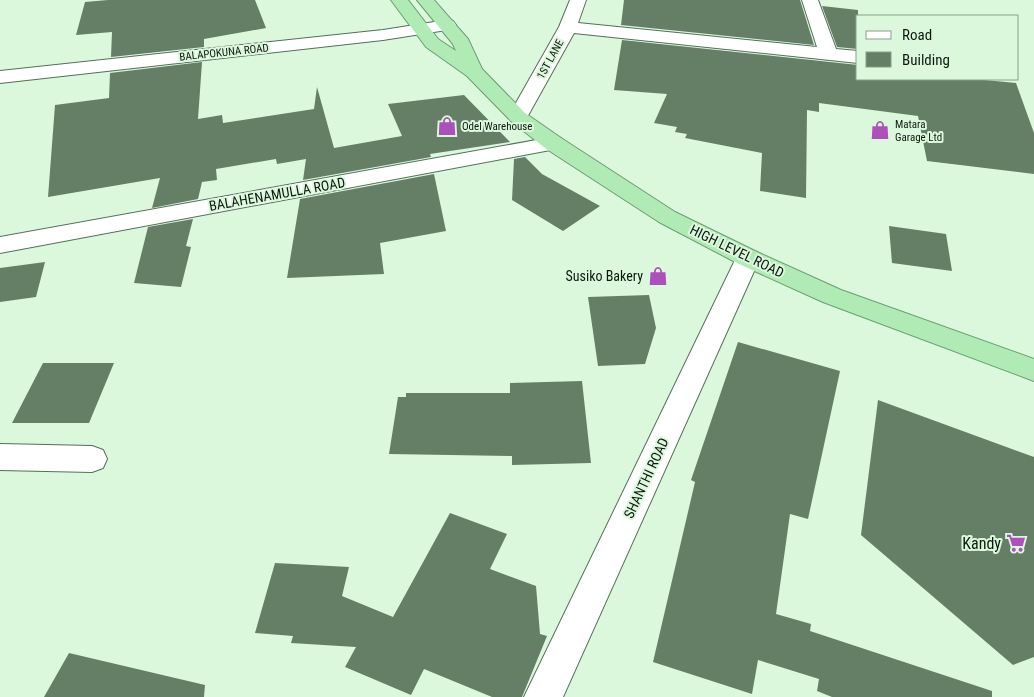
<svg xmlns="http://www.w3.org/2000/svg" width="1034" height="697" viewBox="0 0 1034 697" font-family="'Roboto Condensed',sans-serif">
	<rect width="100%" height="100%" fill="#dbf8dd"/>
	<g fill="#657f67">
		<polygon points="108,0 255,0 266,28 204,39 204,47 111,57 112,32 76,35 85,2"/>
		<polygon points="624,0 800,0 814,45 621,25"/>
		<polygon points="822,6 858,10 858,49 837,47"/>
		<polygon points="622,40 858,65 858,79 974,79 1016,83 1034,133 1034,174 927,161 918,116 819,103 819,112 807,110 806,198 760,191 762,153 685,138 687,134 675,132 677,127 654,123 667,94 614,90"/>
		<polygon points="202,62 198,119 222,115 223,123 314,109 317,87 334,148 402,136 388,104 464,95 510,142 430,154 431,157 303,180 306,159 277,164 276,159 216,169 217,180 202,182 198,199 152,208 160,178 48,197 55,105 109,98 110,73"/>
		<polygon points="525,157 542,174 600,206 563,231 512,200 514,159"/>
		<polygon points="434,174 446,231 380,243 384,274 287,278 300,199"/>
		<polygon points="193,219 186,246 191,247 181,287 134,283 148,227"/>
		<polygon points="889,226 946,234 952,271 892,263"/>
		<polygon points="45,262 36,297 0,302 0,268"/>
		<polygon points="649,295 656,328 645,364 598,366 588,297"/>
		<polygon points="738,342 840,371 808,519 790,514 776,614 811,624 810,631 992,691 992,697 832,697 817,691 819,679 758,660 752,694 653,662 695,482 691,480"/>
		<polygon points="43,363 114,363 89,423 12,423"/>
		<polygon points="582,381 591,463 512,465 512,456 389,454 398,397 406,397 406,393 510,393 510,383"/>
		<polygon points="878,400 1034,457 1034,657 1013,665 861,535"/>
		<polygon points="450,513 507,534 490,569 536,586 540,634 547,636 522,697 492,697 424,669 411,695 345,667 356,647 291,643 293,636 255,633 275,563 349,567 342,596 393,617"/>
		<polygon points="69,653 205,685 204,697 44,697"/>
	</g>
	<g fill="none" stroke-linecap="round" stroke-linejoin="round">
		<g stroke="#556f58" stroke-width="2">
			<g id="minor">
				<polygon points="570,0 586,0 578,23 817,47 802,0 818,0 836,49 858,51 858,63 574,33 525,121 518,123 511,121 508,117 559,27"/>
				<polygon points="553,137 561,138 564,143 561,148 0,253 0,237"/>
				<polygon points="748,250 757,252 760,258 563,697 524,697 736,258 739,252"/>
				<polygon points="0,444 92,446 103,450 107,459 103,468 92,472 0,470"/>
			</g>
		</g>
		<g stroke="#556f58" stroke-width="2">
			<polygon id="secondary" points="447,20 453,21 456,25 453,29 383,40 0,83 0,71 383,30"/>
		</g>
		<g stroke="#6a9e70" stroke-width="2">
			<polygon id="trunk" points="391,0 408,0 438,39 456,51 453,44 417,0 434,0 468,39 482,69 525,113 561,138 675,212 757,252 841,290 1034,359 1034,381 823,302 739,264 659,222 545,148 511,121 467,76 426,47"/>
		</g>
		<use href="#minor" fill="#fff" fill-rule="evenodd"/>
		<use href="#secondary" fill="#fff" fill-rule="evenodd"/>
		<use href="#trunk" fill="#b0ebb6" fill-rule="evenodd"/>
	</g>
	<defs>
		<g id="shop-bare" transform="scale(1.5)"><path d="M-5-2.5h2.3a2.7 3.5 0 0 1 5.4 0H5L5.5 6h-11ZM-1.5-2.5h3a1.5 2.3 0 0 0-3 0Z" fill="#ad50ba" stroke="#dbf8dd" stroke-width="2.5" paint-order="stroke"/></g>
		<g id="supermarket-bare" transform="scale(1.5)"><path d="M-6-5.5h2.5l.6 2H6L4.5 2H-2.5L-4.4-4H-6ZM-1.5 3.2a1.3 1.3 0 1 0 .1 0ZM3 3.2a1.3 1.3 0 1 0 .1 0Z" fill="#ad50ba" stroke="#dbf8dd" stroke-width="2.5" paint-order="stroke"/></g>
	</defs>
	<g fill-rule="evenodd">
		<use href="#shop-bare" x="447" y="126"/>
		<use href="#shop-bare" x="880" y="130"/>
		<use href="#shop-bare" x="658" y="276"/>
		<use href="#supermarket-bare" x="1016" y="543"/>
	</g>
	<g text-anchor="middle" stroke-width="4" stroke-linejoin="round" paint-order="stroke">
		<g font-size="11" fill="#0e180f" stroke="#dbf8dd">
			<text transform="translate(224 52) rotate(-6)" y="4">BALAPOKUNA ROAD</text>
			<text transform="translate(550 59) rotate(-61)" y="4">1ST LANE</text>
		</g>
		<g font-size="11" fill="#0e180f" stroke="#dbf8dd" text-anchor="start">
			<text x="895" y="128">Matara<tspan x="895" dy="13">Garage Ltd</tspan></text>
			<text x="462" y="130">Odel Warehouse</text>
		</g>
		<g font-size="14" fill="#0e180f" stroke="#dbf8dd">
			<text transform="translate(277 194) rotate(-10)" y="5">BALAHENAMULLA ROAD</text>
			<text transform="translate(737 251) rotate(26)" y="5">HIGH LEVEL ROAD</text>
			<text transform="translate(646 478) rotate(-65)" y="5">SHANTHI ROAD</text>
		</g>
		<g font-size="14" fill="#0e180f" stroke="#dbf8dd" text-anchor="end">
			<text x="643" y="281">Susiko Bakery</text>
		</g>
		<g font-size="16" fill="#0e180f" stroke="#dbf8dd" text-anchor="end">
			<text x="1001" y="549">Kandy</text>
		</g>
	</g>
	<rect x="856" y="15" width="162" height="65" fill="#dbf8dd" stroke="#899e8b"/>
	<rect x="866" y="31" width="25" height="8" fill="#ffffff" stroke="#899e8b"/>
	<text x="902" y="40" font-size="15" fill="#0e180f">Road</text>
	<rect x="866" y="52" width="25" height="15" fill="#657f67" stroke="#899e8b"/>
	<text x="902" y="65" font-size="15" fill="#0e180f">Building</text>
</svg>
